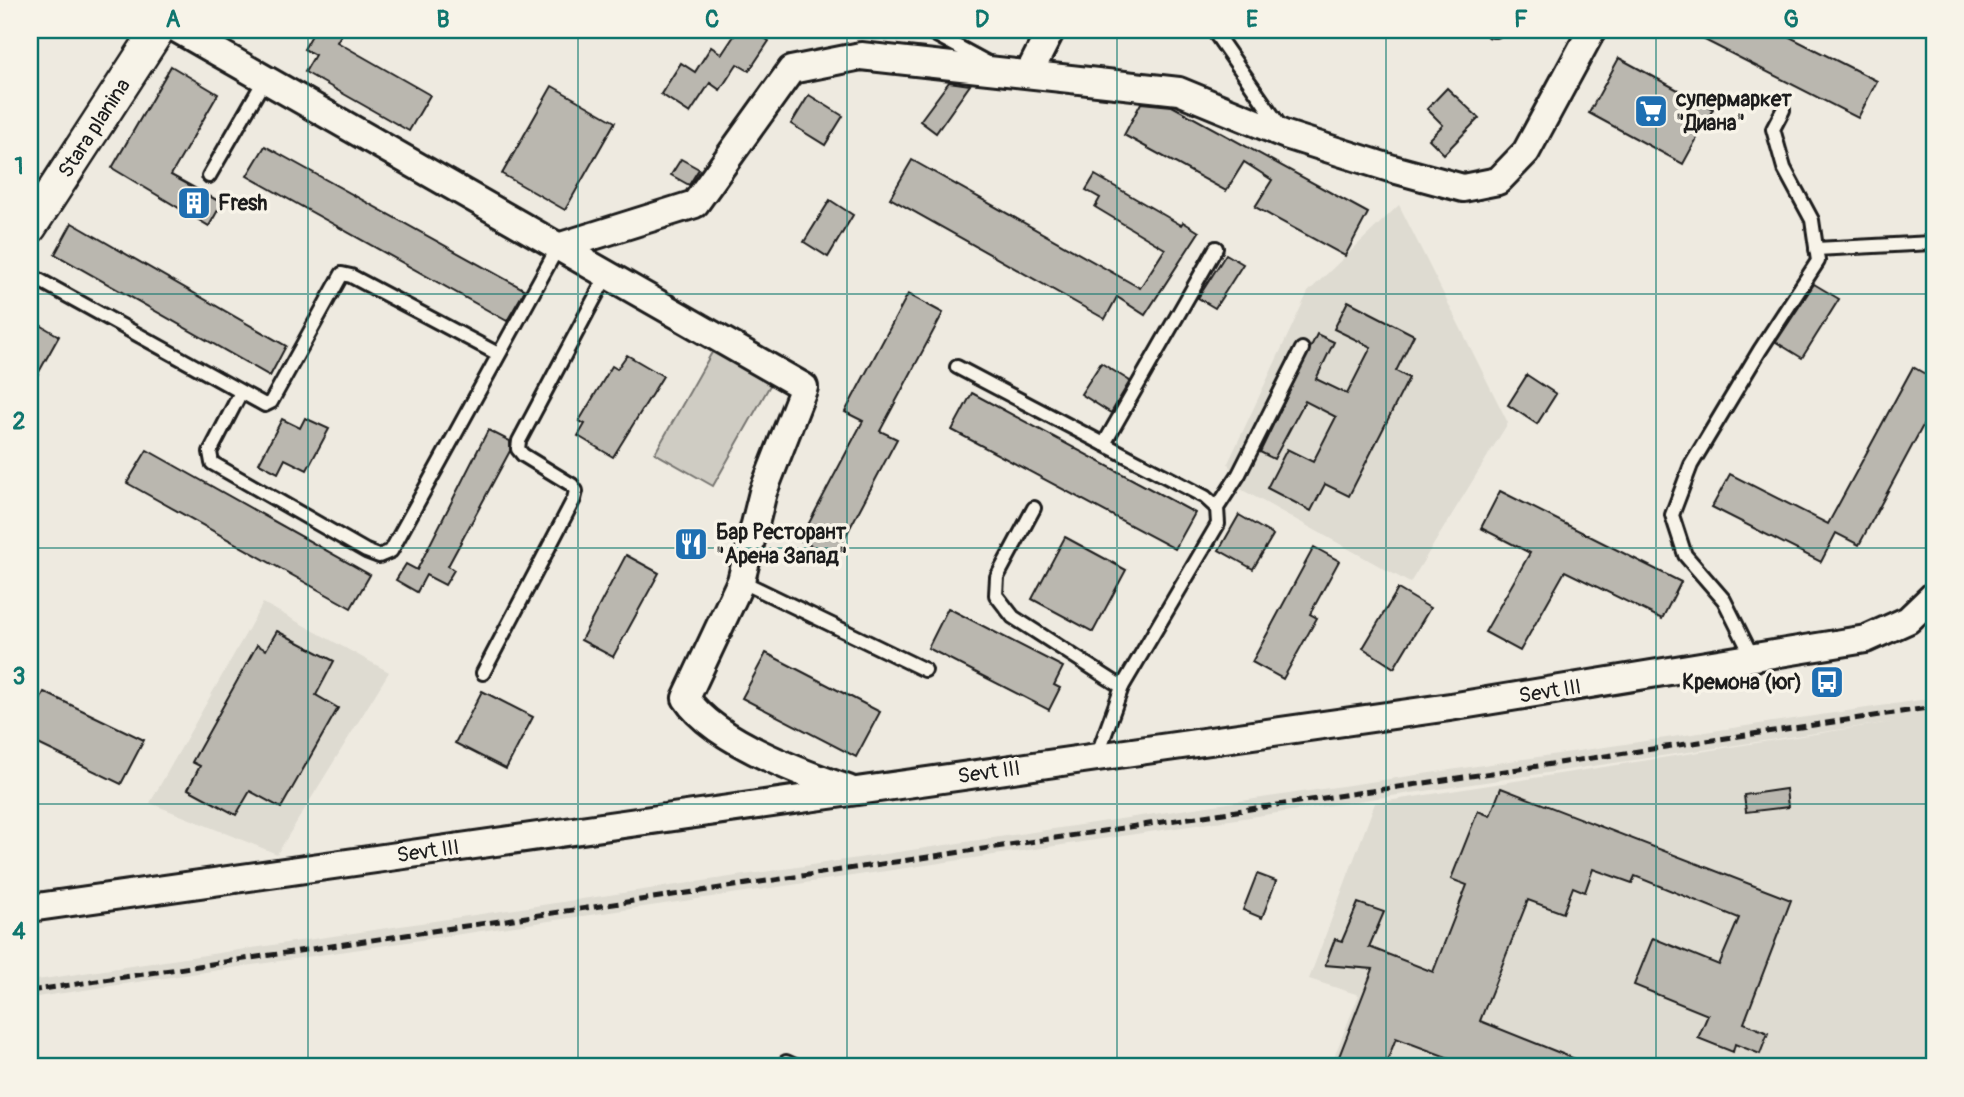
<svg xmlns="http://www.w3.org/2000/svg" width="1964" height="1097" viewBox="0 0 1964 1097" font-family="Pangolin,sans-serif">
	<rect width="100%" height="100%" fill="#eeeae0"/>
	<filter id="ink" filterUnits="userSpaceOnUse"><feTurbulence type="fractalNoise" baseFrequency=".0143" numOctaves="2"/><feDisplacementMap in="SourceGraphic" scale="14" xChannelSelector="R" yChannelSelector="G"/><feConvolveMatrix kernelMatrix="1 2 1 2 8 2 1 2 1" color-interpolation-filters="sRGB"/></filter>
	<g filter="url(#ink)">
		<g fill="#dedbd1">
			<polygon points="1399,205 1508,423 1410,583 1237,487 1228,463 1308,292"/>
			<polygon points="263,603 389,672 277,854 150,803"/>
			<polygon points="1934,698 1934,1067 1330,1067 1359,995 1309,979 1375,803 1897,721 30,998 30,981"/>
		</g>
		<polygon fill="#cfccc3" stroke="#767470" stroke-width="2" points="715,347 773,380 713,486 655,453"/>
		<g fill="#bab7af" stroke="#1c1c1c" stroke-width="2">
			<polygon points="315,30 344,30 337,42 430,95 409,131 305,72 315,55 304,49"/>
			<polygon points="738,30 752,30 769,41 749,71 737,64 720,90 710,83 690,113 661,94 681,63 695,72 711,47 722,54"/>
			<polygon points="1685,30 1776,30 1877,81 1858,118"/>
			<polygon points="1619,58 1713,109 1683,164 1589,113"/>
			<polygon points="171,66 218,94 171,175 222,203 209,226 112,168"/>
			<polygon points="949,82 970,85 936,133 920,121"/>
			<polygon points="552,86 615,122 565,210 502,174"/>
			<polygon points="1447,88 1479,118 1444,154 1429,139 1443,125 1427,109"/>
			<polygon points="809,95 843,116 825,145 791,124"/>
			<polygon points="1141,103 1172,106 1368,213 1345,256 1255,207 1272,180 1244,162 1226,191 1124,135"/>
			<polygon points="265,146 525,290 507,321 247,176"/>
			<polygon points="681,159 699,169 689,185 671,175"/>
			<polygon points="912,160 1140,288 1165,249 1095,207 1100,198 1086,190 1095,175 1181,225 1183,222 1199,232 1145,315 1117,297 1105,319 890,198"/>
			<polygon points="830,200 853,215 828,257 804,242"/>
			<polygon points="72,223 286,346 270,376 55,254"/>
			<polygon points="1226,254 1243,264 1215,308 1198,298"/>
			<polygon points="1814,284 1839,299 1802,358 1776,342"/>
			<polygon points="908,294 943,313 880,431 897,439 834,558 800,540 863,421 845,412"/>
			<polygon points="1348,301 1414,335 1396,371 1409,378 1349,496 1325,484 1311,511 1267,488 1287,449 1313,462 1336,417 1305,401 1274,459 1260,452 1317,334 1334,342 1316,379 1347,394 1371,347 1334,329"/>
			<polygon points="30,319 59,336 30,388"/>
			<polygon points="627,355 663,376 613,457 578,436 585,424 579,421 612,366 617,369"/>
			<polygon points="1101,363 1130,381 1111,413 1081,394"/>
			<polygon points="1913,367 1934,379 1934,405 1859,545 1836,533 1821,562 1712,507 1730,474 1828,524"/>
			<polygon points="1527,375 1556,394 1537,424 1508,405"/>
			<polygon points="972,393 1195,513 1175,549 952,430"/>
			<polygon points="305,418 329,429 307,470 285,459 278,473 259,463 282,419 300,428"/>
			<polygon points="488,430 510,441 510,451 448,566 454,570 445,585 426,575 417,592 396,580 406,564 417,570"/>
			<polygon points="147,450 370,575 351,608 127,483"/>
			<polygon points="1500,491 1681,582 1662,619 1565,571 1520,651 1485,632 1530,553 1481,528"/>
			<polygon points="1239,515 1273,535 1253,569 1219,550"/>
			<polygon points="1065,537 1126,570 1093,632 1032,599"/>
			<polygon points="1314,547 1339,561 1310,614 1317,618 1283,679 1252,662"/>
			<polygon points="626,555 659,573 613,657 581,640"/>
			<polygon points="1398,589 1430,608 1394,668 1363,648"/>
			<polygon points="948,608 1063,667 1054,685 1060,688 1049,710 928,648"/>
			<polygon points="277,631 334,661 316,695 338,708 281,808 250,791 236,815 188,789 200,766 192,762 257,645 266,650"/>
			<polygon points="766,653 880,712 856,757 742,698"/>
			<polygon points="482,691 533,717 506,769 455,743"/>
			<polygon points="44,692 144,740 121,784 30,740 30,720"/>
			<polygon points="1501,788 1791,900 1744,1023 1768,1033 1760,1054 1735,1044 1733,1052 1698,1038 1708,1015 1634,985 1653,938 1719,965 1739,918 1635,876 1632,883 1593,869 1585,892 1573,887 1563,913 1528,900 1480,1021 1595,1067 1473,1067 1396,1038 1385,1067 1335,1067 1373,969 1325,965 1335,939 1342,941 1358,903 1384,912 1369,947 1433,972 1467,885 1451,879 1478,811 1490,816"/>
			<polygon points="1786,789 1788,807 1746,812 1744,795"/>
			<polygon points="1257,874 1276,881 1262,918 1243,910"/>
		</g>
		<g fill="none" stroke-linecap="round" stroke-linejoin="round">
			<g stroke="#1c1c1c" stroke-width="18">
				<g id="service">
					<polyline points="927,30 988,63"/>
					<polyline points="1213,30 1282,129"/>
					<polyline points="1492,30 1496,30"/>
					<polyline points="209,176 265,79"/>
					<polyline points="1816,249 1932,243"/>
					<polyline points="30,275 265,405 271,402 342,274 351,276 498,354"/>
					<polyline points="957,367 1205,497 1217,508"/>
					<polyline points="240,394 210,452 212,463 366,551 379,556 391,551 558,247"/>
					<polyline points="1104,444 1216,248"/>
					<polyline points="1034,508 997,577 996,595 1013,617 1122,687"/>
					<polyline points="741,581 925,670"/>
					<polyline points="1753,658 1724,600 1685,555 1672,515 1691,465 1760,350 1818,261 1812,220 1784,168 1773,129 1783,110"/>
					<polyline points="483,673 574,499 576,491 572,485 523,455 518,449 519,441 607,275"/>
					<polyline points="1097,756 1122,687 1218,524 1217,508 1239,474 1302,349"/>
					<polyline points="783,1067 786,1062 797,1067"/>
				</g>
			</g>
			<g stroke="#1c1c1c" stroke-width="32">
				<g id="minor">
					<path d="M 179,30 L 804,387 L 763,492 L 741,581 L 686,698 C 713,740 801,773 848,789"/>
					<polyline points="1029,73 1051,30"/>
					<polyline points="558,247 695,204 791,70 861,56 1179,91 1286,135 1393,169 1463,188 1498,181 1526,152 1592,30"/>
					<polyline points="30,908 1450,707 1737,660 1866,639 1908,620 1934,595"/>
				</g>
			</g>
			<g stroke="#1c1c1c" stroke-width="37">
				<polyline id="tertiary" points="30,227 158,30"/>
			</g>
			<use href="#service" stroke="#f7f3e8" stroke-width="12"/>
			<use href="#minor" stroke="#f7f3e8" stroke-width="26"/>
			<use href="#tertiary" stroke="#f7f3e8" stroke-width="32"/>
			<polyline stroke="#1c1c1c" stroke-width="5" stroke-dasharray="10 5" stroke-linecap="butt" points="30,991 1934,707"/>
		</g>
	</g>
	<path fill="none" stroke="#0f766e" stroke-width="2" stroke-opacity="0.55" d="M 308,30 L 308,1067M 578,30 L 578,1067M 847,30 L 847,1067M 1117,30 L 1117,1067M 1386,30 L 1386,1067M 1656,30 L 1656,1067M 30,294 L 1934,294M 30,548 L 1934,548M 30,804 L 1934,804"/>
	<defs>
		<g id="supermarket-square" transform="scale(1.75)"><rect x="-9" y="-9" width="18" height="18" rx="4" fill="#1f6fb2" stroke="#f7f3e8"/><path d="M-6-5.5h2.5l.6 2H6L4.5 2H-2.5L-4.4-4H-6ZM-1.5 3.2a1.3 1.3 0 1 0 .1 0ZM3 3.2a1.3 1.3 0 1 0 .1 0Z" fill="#fff"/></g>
		<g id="building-square" transform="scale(1.75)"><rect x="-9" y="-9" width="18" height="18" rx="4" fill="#1f6fb2" stroke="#f7f3e8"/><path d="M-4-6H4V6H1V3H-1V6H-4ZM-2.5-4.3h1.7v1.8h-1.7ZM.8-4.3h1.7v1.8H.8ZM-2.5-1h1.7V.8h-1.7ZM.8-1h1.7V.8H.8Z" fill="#fff"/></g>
		<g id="restaurant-square" transform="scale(1.75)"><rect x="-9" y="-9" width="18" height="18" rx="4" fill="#1f6fb2" stroke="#f7f3e8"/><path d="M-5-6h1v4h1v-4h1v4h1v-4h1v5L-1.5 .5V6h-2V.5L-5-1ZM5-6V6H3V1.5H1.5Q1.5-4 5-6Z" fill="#fff"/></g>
		<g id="bus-square" transform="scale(1.75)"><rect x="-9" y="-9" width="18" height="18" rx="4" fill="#1f6fb2" stroke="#f7f3e8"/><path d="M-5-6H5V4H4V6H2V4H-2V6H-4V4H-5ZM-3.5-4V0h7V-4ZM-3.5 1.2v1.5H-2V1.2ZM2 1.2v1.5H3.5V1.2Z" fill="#fff"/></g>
	</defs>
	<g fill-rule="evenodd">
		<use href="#supermarket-square" x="1651" y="111"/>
		<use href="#building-square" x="194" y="203"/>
		<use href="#restaurant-square" x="691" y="544"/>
		<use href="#bus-square" x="1827" y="682"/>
	</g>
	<g text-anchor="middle" stroke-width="7" stroke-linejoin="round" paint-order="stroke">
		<g font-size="21" font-weight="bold" fill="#1c1c1c" stroke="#f7f3e8" text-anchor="start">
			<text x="1676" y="106">супермаркет<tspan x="1676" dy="24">"Диана"</tspan></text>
			<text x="218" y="210">Fresh</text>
			<text x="716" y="539">Бар Ресторант<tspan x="716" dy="24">"Арена Запад"</tspan></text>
			<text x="1802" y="689" text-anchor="end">Кремона (юг)</text>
		</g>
		<g font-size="21" fill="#1c1c1c" stroke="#f7f3e8">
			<text transform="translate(94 128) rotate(-57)" y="7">Stara planina</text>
			<text transform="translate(1550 691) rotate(-9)" y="7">Sevt III</text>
			<text transform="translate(989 772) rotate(-8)" y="7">Sevt III</text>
			<text transform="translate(428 851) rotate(-8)" y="7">Sevt III</text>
		</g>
	</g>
	<rect width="1964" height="1097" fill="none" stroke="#f7f3e8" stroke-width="77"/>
	<rect x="38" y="38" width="1888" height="1020" fill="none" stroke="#0f766e" stroke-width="2.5"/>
	<g font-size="23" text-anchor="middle" font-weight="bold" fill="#0f766e">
		<text x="173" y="27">A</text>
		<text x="443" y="27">B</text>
		<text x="712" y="27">C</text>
		<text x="982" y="27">D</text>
		<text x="1252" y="27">E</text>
		<text x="1521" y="27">F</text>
		<text x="1791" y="27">G</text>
		<text x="19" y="174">1</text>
		<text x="19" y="429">2</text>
		<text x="19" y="684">3</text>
		<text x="19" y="939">4</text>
	</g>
</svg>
